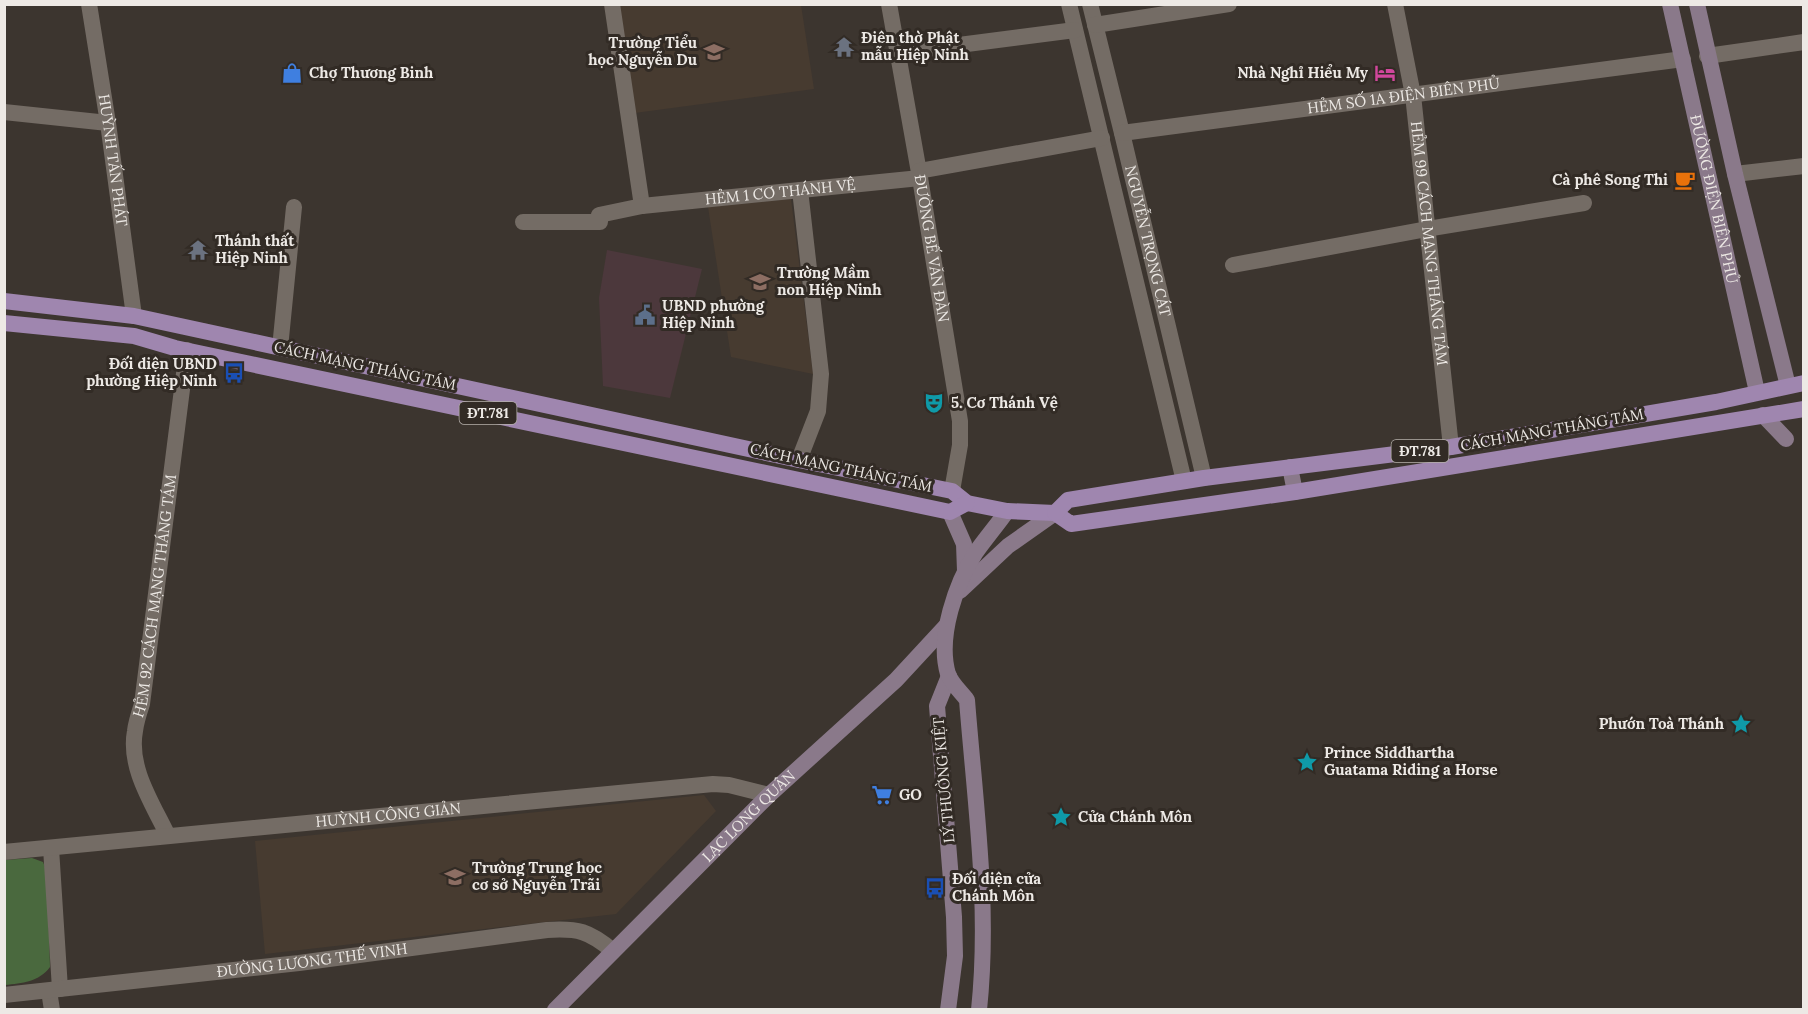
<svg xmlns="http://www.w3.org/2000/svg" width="1808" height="1014" viewBox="0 0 1808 1014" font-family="Lora,serif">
	<rect width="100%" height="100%" fill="#3c352f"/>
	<polygon fill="#4c383c" points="607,250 702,269 670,398 603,386 599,298"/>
	<g fill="#473b30">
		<polygon points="613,5 801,5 814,89 627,114"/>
		<polygon points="791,199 813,374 731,357 708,207"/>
		<polygon points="704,795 716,811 616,914 265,954 255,841"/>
	</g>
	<path fill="#4a693e" d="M 32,858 L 43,862 L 47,872 L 50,967 C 39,982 22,983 5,985 L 5,860 Z"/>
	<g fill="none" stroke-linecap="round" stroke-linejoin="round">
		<g stroke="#746c65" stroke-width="16">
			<polyline points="612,4 642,206"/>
			<path id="s1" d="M 889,4 L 920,178 L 960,421 L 960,445 L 952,491"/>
			<polyline points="1069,4 1184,481"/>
			<path id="s2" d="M 1090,4 L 1122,133 L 1204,478"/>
			<path id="s3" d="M 1395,4 L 1413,95 L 1451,447"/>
			<polyline points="1095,25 1229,4"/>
			<polyline points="897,53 1075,30"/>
			<polyline points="1707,56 1804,42"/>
			<polyline points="4,112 108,123"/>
			<path id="s4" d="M 1122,133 L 1683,59"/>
			<polyline points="919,171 1102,138"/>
			<polyline points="1735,174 1804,166"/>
			<path id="s5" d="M 523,222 L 600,222 L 599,215 L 642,206 L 920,178"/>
			<polyline points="1233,265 1427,229 1584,203"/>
			<polyline points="280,348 294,207"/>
			<polyline points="799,460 818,411 821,374 800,190"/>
			<path id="s6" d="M 168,836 C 153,804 128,768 135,731 C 136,722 139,713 142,704 L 187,350"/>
			<polyline points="51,848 60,989"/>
			<path id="s7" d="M 4,852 L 713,784 L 729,785 L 769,795"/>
			<polyline points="49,991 52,1010"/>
			<path id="s8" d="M 4,995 L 299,963 L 547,930 C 578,928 589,931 613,951"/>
		</g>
		<path stroke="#746c65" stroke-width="16" id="s9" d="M 89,4 L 108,123 L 134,316"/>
		<g stroke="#8a798a" stroke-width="16">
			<path id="s10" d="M 1670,4 L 1757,392"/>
			<polyline points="1697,4 1735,174 1788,386"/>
			<polyline points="1763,415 1786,439"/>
			<polyline points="1290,467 1295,492"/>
			<polyline points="950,512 964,544 965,571"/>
			<polyline points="960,591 1008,546 1055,513"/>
			<path id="s11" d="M 555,1010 L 769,795 L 896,680 L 946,626"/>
			<polyline points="948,1010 955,956 954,917 937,706 949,676"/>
			<path d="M 979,1010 C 990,906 975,803 967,700 C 961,692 951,683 948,674 C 937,637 956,583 976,552 C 986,538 997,525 1007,511"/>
		</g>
		<g stroke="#9f86af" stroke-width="16">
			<polyline points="4,301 134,316 799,460 952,491 967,503 1007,511 1055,513 1071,524 1295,492 1804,409"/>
			<polyline points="4,323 134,336 175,348 950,512 967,503"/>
			<polyline points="1055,513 1068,500 1204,478 1451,447 1716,402 1804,383"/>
		</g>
	</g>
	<defs>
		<g id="temple-bare" transform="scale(1.62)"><path d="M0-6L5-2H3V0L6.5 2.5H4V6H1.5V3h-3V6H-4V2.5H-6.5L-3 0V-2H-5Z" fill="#6b7280" stroke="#322b25" stroke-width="2.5" paint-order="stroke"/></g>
		<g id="school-bare" transform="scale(1.62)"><path d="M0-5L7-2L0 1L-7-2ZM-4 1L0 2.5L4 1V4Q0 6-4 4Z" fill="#8d6e63" stroke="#322b25" stroke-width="2.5" paint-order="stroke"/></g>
		<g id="shop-bare" transform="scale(1.62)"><path d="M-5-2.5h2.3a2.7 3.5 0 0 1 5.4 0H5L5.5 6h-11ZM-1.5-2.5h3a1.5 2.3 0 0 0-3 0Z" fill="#3f7fe0" stroke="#322b25" stroke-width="2.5" paint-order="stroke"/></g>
		<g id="hotel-bare" transform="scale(1.62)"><path d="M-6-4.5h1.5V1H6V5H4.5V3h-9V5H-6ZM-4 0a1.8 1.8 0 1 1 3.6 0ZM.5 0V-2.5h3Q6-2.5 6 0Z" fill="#d1479c" stroke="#322b25" stroke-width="2.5" paint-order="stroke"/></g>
		<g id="cafe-bare" transform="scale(1.62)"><path d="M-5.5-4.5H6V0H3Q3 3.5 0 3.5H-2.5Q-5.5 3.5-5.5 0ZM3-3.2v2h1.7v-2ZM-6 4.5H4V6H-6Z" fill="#e8710a" stroke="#322b25" stroke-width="2.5" paint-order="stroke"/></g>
		<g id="civic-bare" transform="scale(1.62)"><path d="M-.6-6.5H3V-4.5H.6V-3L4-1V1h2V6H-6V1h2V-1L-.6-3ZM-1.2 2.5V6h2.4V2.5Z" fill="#5c6f8a" stroke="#322b25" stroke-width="2.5" paint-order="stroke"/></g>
		<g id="bus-bare" transform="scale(1.62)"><path d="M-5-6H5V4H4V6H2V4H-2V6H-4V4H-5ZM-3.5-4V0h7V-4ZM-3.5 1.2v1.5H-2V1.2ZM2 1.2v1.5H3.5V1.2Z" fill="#1a4fb4" stroke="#322b25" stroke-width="2.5" paint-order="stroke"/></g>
		<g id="theatre-bare" transform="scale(1.62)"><path d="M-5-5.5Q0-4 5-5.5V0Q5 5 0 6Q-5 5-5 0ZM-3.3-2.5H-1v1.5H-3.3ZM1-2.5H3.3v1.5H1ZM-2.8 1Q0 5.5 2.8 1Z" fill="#0f9aa8" stroke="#322b25" stroke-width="2.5" paint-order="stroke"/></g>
		<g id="sight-bare" transform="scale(1.62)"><path d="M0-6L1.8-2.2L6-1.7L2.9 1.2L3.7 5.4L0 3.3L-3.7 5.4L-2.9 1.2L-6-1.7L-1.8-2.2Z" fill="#0f9aa8" stroke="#322b25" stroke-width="2.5" paint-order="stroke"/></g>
		<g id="supermarket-bare" transform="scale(1.62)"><path d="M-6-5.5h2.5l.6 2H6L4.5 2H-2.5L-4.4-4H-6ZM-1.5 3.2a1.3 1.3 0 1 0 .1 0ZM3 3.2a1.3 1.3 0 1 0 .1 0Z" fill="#3f7fe0" stroke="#322b25" stroke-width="2.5" paint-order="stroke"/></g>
	</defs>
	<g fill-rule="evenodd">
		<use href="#temple-bare" x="844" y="47"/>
		<use href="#school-bare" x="714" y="52"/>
		<use href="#shop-bare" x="292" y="73"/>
		<use href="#hotel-bare" x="1385" y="73"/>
		<use href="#cafe-bare" x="1685" y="180"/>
		<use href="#temple-bare" x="198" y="250"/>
		<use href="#school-bare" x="760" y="282"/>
		<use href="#civic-bare" x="645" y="315"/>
		<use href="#bus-bare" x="234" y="373"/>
		<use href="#theatre-bare" x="934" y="403"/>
		<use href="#sight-bare" x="1741" y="724"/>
		<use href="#sight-bare" x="1307" y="762"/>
		<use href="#supermarket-bare" x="882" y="795"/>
		<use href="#sight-bare" x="1061" y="817"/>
		<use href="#school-bare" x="455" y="877"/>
		<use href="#bus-bare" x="935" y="888"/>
	</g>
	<g text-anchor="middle" stroke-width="6" stroke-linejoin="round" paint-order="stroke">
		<g fill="#322b25" stroke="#b5b0ab" stroke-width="1.5">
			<rect x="459.5" y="402" width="57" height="22" rx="4.5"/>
			<rect x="1391.5" y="440" width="57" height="22" rx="4.5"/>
		</g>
		<g font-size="14" font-weight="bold" fill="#ede9e5">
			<text x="488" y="418">ĐT.781</text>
			<text x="1420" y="456">ĐT.781</text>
		</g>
		<g font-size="15" font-weight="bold" fill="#ede9e5" stroke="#322b25" text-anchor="start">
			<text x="861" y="43">Điện thờ Phật<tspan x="861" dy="17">mẫu Hiệp Ninh</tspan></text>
			<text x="697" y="48" text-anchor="end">Trường Tiểu<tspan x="697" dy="17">học Nguyễn Du</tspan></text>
			<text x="309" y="78">Chợ Thương Binh</text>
			<text x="1368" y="78" text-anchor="end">Nhà Nghỉ Hiểu My</text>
			<text x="1668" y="185" text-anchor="end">Cà phê Song Thi</text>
			<text x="215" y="246">Thánh thất<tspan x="215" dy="17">Hiệp Ninh</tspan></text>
			<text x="777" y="278">Trường Mầm<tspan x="777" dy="17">non Hiệp Ninh</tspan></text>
			<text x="662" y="311">UBND phường<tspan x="662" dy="17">Hiệp Ninh</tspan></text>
			<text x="217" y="369" text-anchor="end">Đối diện UBND<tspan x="217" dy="17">phường Hiệp Ninh</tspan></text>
			<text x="951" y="408">5. Cơ Thánh Vệ</text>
			<text x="1724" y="729" text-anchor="end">Phướn Toà Thánh</text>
			<text x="1324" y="758">Prince Siddhartha<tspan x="1324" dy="17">Guatama Riding a Horse</tspan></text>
			<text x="899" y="800">GO</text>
			<text x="1078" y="822">Cửa Chánh Môn</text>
			<text x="472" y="873">Trường Trung học<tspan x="472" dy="17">cơ sở Nguyễn Trãi</tspan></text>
			<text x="952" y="884">Đối diện cửa<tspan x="952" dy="17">Chánh Môn</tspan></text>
		</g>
		<g font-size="15" fill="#ede9e5" stroke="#322b25">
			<text dy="5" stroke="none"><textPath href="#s4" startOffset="284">HẺM SỐ 1A ĐIỆN BIÊN PHỦ</textPath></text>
			<text dy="5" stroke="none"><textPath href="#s9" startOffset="158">HUỲNH TẤN PHÁT</textPath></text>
			<text dy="5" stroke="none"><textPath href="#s5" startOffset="267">HẺM 1 CƠ THÁNH VỆ</textPath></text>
			<text dy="5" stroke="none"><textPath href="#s10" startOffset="200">ĐƯỜNG ĐIỆN BIÊN PHỦ</textPath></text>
			<text dy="5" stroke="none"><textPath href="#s2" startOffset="244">NGUYỄN TRỌNG CÁT</textPath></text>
			<text dy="5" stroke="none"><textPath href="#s3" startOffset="242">HẺM 99 CÁCH MẠNG THÁNG TÁM</textPath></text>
			<text dy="5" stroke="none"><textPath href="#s1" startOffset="248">ĐƯỜNG BẾ VĂN ĐÀN</textPath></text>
			<text transform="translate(365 366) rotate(12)" y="5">CÁCH MẠNG THÁNG TÁM</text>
			<text transform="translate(1552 430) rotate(-10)" y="5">CÁCH MẠNG THÁNG TÁM</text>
			<text transform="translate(841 468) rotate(12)" y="5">CÁCH MẠNG THÁNG TÁM</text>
			<text dy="5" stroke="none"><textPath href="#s6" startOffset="249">HẺM 92 CÁCH MẠNG THÁNG TÁM</textPath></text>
			<text transform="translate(944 780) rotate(-95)" y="5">LÝ THƯỜNG KIỆT</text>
			<text dy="5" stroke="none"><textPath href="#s7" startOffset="386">HUỲNH CÔNG GIẢN</textPath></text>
			<text dy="5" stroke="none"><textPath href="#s11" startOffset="274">LẠC LONG QUÂN</textPath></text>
			<text dy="5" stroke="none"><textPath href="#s8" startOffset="310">ĐƯỜNG LƯƠNG THẾ VINH</textPath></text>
		</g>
	</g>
	<rect width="1808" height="1014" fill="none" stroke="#ede9e5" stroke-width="12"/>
</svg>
